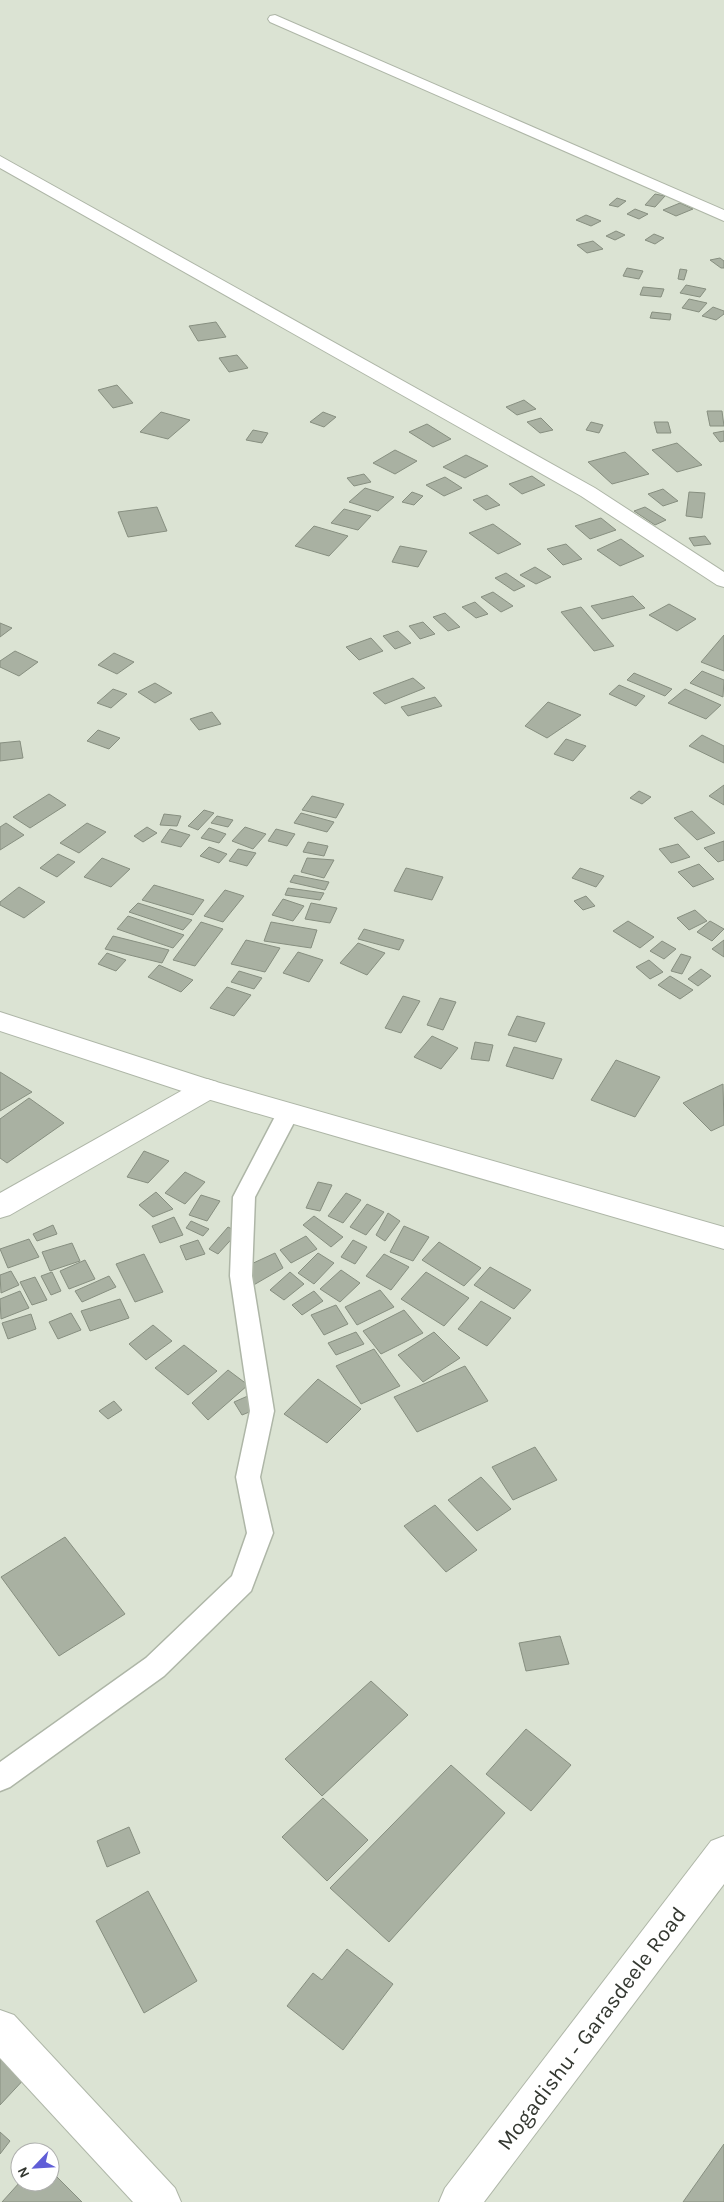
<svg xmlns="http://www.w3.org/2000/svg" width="724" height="2202" viewBox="0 0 724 2202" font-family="Karla,sans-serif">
	<rect width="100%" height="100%" fill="#dbe3d3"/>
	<g fill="#a9b1a2" stroke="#878f80">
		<polygon points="655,194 665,196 655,207 645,205"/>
		<polygon points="617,198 626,201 618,207 609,205"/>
		<polygon points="680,203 693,209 676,216 663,210"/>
		<polygon points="635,209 648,214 639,219 627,214"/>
		<polygon points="586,215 601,221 591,226 576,220"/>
		<polygon points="616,231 625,235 615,240 606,236"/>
		<polygon points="654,234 664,238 655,244 645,240"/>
		<polygon points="593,241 603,249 587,253 577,245"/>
		<polygon points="720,258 724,261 724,268 721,268 710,260"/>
		<polygon points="627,268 643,271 639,279 623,276"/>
		<polygon points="680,269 687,270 684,280 678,279"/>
		<polygon points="686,285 706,289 700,297 680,293"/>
		<polygon points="643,287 664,289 661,297 640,295"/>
		<polygon points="689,299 707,303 699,312 682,308"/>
		<polygon points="713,307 724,311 724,314 716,320 702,316"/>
		<polygon points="652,312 671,314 670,320 650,318"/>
		<polygon points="216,322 226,337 198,341 189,326"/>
		<polygon points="237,355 248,368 229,372 219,358"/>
		<polygon points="117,385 133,403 113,408 98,390"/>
		<polygon points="524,400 536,409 517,415 506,407"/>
		<polygon points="707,411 722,411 724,426 710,426"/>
		<polygon points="161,412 190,420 168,439 140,432"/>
		<polygon points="323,412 336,417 324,427 310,422"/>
		<polygon points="541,418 553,430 540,433 527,422"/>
		<polygon points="591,422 603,425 599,433 586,430"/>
		<polygon points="654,422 668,422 671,433 657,433"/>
		<polygon points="427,424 451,439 433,447 409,432"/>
		<polygon points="253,430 268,433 262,443 246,440"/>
		<polygon points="724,431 724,441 720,442 713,433"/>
		<polygon points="677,443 702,465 677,472 652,450"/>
		<polygon points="395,450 417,461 395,474 373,463"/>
		<polygon points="625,452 649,474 612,484 588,462"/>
		<polygon points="466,455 488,466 465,478 443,467"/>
		<polygon points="364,474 371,482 354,486 347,478"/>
		<polygon points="532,476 545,485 522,494 509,484"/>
		<polygon points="445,477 462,488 444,496 426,485"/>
		<polygon points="365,488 394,497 378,511 349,502"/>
		<polygon points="663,489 678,501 663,506 648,494"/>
		<polygon points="412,492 423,496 414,505 402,502"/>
		<polygon points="689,492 705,493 702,518 686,516"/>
		<polygon points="487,495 500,505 486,510 473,500"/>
		<polygon points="157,507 167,531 128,537 118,512"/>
		<polygon points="645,507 666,520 655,525 634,511"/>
		<polygon points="344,509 371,516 358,530 331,523"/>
		<polygon points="601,518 616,530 590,539 575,526"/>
		<polygon points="493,524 521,544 498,554 469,533"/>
		<polygon points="314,526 348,536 329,556 295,546"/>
		<polygon points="705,536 711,544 694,546 689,538"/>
		<polygon points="621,539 644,556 620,566 597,550"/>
		<polygon points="566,544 582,559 563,565 547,549"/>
		<polygon points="400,546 427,551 418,567 392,562"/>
		<polygon points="535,567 551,577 536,584 520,575"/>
		<polygon points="506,573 525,586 514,591 495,578"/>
		<polygon points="493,592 513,606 501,612 481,597"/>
		<polygon points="633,596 645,608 602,619 591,606"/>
		<polygon points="475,602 488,614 476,618 462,607"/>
		<polygon points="669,604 696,619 677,631 649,615"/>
		<polygon points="581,607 614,646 594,651 561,612"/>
		<polygon points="445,613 460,627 448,631 433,617"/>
		<polygon points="423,622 435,634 420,639 409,626"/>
		<polygon points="0,623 12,628 0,637"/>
		<polygon points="398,631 411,643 395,649 383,636"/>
		<polygon points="724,635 724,671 701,662"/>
		<polygon points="371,638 383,651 359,660 346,647"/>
		<polygon points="15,651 38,662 19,676 0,667 0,661"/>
		<polygon points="114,653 134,662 117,674 98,665"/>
		<polygon points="702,671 724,680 723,697 690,683"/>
		<polygon points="634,673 672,689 665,696 627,680"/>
		<polygon points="413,678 425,688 385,704 373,693"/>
		<polygon points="155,683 172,693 155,703 138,692"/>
		<polygon points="619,685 645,696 636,706 609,694"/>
		<polygon points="113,689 127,694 111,708 97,703"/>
		<polygon points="685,689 721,705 706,719 668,703"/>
		<polygon points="435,697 442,706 408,716 401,707"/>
		<polygon points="548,702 581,715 547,738 525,726"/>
		<polygon points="212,712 221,724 199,730 190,719"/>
		<polygon points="98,730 120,738 109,749 87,741"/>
		<polygon points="702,735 724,746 724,763 689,746"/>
		<polygon points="566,739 586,746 573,761 554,754"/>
		<polygon points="20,741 23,758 0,761 0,743"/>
		<polygon points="724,785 724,805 709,796"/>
		<polygon points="639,791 651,797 642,804 630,798"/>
		<polygon points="49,794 66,805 30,828 13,817"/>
		<polygon points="312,796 344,804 336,818 302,810"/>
		<polygon points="204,810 214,813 198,830 188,826"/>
		<polygon points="692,811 715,833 697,840 674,818"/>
		<polygon points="301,813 334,822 327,832 294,823"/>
		<polygon points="164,814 181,816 177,826 160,825"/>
		<polygon points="217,816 233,820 228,827 211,823"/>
		<polygon points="6,823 24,835 0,850 0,827"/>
		<polygon points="87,823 106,832 79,853 60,843"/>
		<polygon points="147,827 157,833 143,842 134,836"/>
		<polygon points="245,827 266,834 253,849 232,841"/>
		<polygon points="209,828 226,834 219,843 201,838"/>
		<polygon points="170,829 190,835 181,847 161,842"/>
		<polygon points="276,829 295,834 287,846 268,841"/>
		<polygon points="724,841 724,860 718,862 704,848"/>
		<polygon points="308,842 328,846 324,856 303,852"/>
		<polygon points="678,844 690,857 671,863 659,849"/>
		<polygon points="209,847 227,854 219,863 200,856"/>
		<polygon points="238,849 256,853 247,866 229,861"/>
		<polygon points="58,854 75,862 57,877 40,868"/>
		<polygon points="102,858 130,869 111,887 84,877"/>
		<polygon points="307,858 334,860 324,878 301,872"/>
		<polygon points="699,864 714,879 693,887 678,872"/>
		<polygon points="406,868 443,877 432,900 394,891"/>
		<polygon points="580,868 604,876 596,887 572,878"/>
		<polygon points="294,875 329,882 325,890 290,882"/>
		<polygon points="154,885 204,900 193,915 142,900"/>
		<polygon points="19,887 45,902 24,918 0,905 0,902"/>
		<polygon points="288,888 324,893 320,900 285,895"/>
		<polygon points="225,890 244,896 223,922 204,916"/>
		<polygon points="586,896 595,906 583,910 574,901"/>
		<polygon points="283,899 304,906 293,921 272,915"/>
		<polygon points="138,903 192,920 183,930 129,912"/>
		<polygon points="311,903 337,908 330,923 305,919"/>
		<polygon points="695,910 707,921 689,930 677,918"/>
		<polygon points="128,916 184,935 173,948 117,929"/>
		<polygon points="628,921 654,937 640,948 613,931"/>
		<polygon points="710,921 724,929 712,941 697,932"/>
		<polygon points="201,922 223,929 195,966 173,960"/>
		<polygon points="271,922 317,930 311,948 264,941"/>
		<polygon points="364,929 404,940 399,950 358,939"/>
		<polygon points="113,936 169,950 162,963 105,949"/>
		<polygon points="246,940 280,948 265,972 231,964"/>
		<polygon points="724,940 724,957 712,949"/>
		<polygon points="662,941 676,949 664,959 650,951"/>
		<polygon points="358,943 385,953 367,975 340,963"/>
		<polygon points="298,952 323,960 309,982 283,973"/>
		<polygon points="107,953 126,960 116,971 98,964"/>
		<polygon points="681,954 691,957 682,974 671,971"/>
		<polygon points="649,960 663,972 650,979 636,967"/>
		<polygon points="159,965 193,980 181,992 148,977"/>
		<polygon points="701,969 711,976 698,986 688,979"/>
		<polygon points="239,971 262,978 254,989 231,982"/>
		<polygon points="670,976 693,990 680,999 658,985"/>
		<polygon points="227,987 251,995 234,1016 210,1008"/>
		<polygon points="403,996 420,1001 401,1033 385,1028"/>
		<polygon points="440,998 456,1002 443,1030 427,1025"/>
		<polygon points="517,1016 545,1023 536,1042 508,1035"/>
		<polygon points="432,1036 458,1048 441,1069 414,1057"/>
		<polygon points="475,1042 493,1045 489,1061 471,1059"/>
		<polygon points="514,1047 562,1059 553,1079 506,1066"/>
		<polygon points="616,1060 660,1077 635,1117 591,1100"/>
		<polygon points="0,1072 32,1092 0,1111"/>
		<polygon points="723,1084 724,1125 711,1131 683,1103"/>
		<polygon points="29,1098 64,1123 7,1163 0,1158 0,1119"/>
		<polygon points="144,1151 169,1161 148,1183 127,1177"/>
		<polygon points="185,1172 205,1182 185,1204 165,1193"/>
		<polygon points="318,1182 332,1185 320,1211 306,1208"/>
		<polygon points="156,1192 173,1209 153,1217 139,1205"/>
		<polygon points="346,1193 361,1200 343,1223 328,1216"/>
		<polygon points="201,1195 220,1201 207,1221 189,1215"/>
		<polygon points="367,1204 384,1212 366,1235 350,1227"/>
		<polygon points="388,1213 400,1221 385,1241 376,1235"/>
		<polygon points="314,1216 343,1237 331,1247 303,1225"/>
		<polygon points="174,1217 183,1235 160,1243 152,1226"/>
		<polygon points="191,1221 209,1229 203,1236 186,1228"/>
		<polygon points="53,1225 57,1234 37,1241 33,1234"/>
		<polygon points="404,1226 429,1237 413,1261 390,1252"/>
		<polygon points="228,1227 238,1232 218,1254 209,1249"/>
		<polygon points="306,1236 317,1249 291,1263 280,1250"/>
		<polygon points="29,1239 39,1257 8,1268 0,1249"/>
		<polygon points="198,1240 205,1254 186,1260 180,1246"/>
		<polygon points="353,1240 367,1247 355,1264 341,1257"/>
		<polygon points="439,1242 481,1268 464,1286 422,1260"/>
		<polygon points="72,1243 80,1261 50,1271 42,1252"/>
		<polygon points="275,1253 283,1268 245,1290 234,1272"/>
		<polygon points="318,1253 334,1263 314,1284 298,1273"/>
		<polygon points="144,1254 163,1292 135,1302 116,1264"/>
		<polygon points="384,1254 409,1267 391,1290 366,1276"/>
		<polygon points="85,1260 95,1279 69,1289 60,1271"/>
		<polygon points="490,1267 531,1290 514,1309 474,1285"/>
		<polygon points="341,1270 360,1283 340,1302 320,1289"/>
		<polygon points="11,1271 19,1285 1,1293 0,1275"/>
		<polygon points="52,1272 61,1291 51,1295 41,1276"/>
		<polygon points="290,1272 304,1284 284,1300 270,1290"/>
		<polygon points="426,1272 469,1298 444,1326 401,1299"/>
		<polygon points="109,1276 116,1287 82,1302 75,1291"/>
		<polygon points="35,1277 47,1300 32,1305 20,1282"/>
		<polygon points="380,1290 394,1307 357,1325 345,1307"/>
		<polygon points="20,1291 29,1308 1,1319 0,1299"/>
		<polygon points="314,1291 323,1301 302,1315 292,1305"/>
		<polygon points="120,1299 129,1318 90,1331 81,1311"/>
		<polygon points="481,1301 511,1318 487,1346 458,1329"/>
		<polygon points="336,1305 348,1324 324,1335 311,1315"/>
		<polygon points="404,1310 423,1333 381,1354 363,1331"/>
		<polygon points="71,1313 81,1330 58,1339 49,1322"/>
		<polygon points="31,1314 36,1329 8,1339 2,1323"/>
		<polygon points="153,1325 172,1341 146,1360 129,1344"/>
		<polygon points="356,1332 364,1344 336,1355 328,1343"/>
		<polygon points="434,1332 460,1358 423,1382 398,1355"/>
		<polygon points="184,1345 217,1371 188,1395 155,1368"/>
		<polygon points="374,1349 400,1386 361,1404 336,1366"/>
		<polygon points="465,1366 488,1401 417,1432 394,1397"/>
		<polygon points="228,1370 248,1385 208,1420 192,1403"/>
		<polygon points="318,1379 361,1409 327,1443 284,1414"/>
		<polygon points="257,1392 264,1406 242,1415 234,1402"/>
		<polygon points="114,1401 122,1410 108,1419 99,1411"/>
		<polygon points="535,1447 557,1480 513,1500 492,1467"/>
		<polygon points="481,1477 511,1509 477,1531 448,1500"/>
		<polygon points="435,1505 477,1550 446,1572 404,1526"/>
		<polygon points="65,1537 125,1614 59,1656 1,1577"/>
		<polygon points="560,1636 569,1664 526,1671 519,1643"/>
		<polygon points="371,1681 408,1715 322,1796 285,1759"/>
		<polygon points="526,1729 571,1765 531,1811 486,1774"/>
		<polygon points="451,1765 505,1813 389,1942 330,1888"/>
		<polygon points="323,1798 368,1840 327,1881 282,1837"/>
		<polygon points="129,1827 140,1853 107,1867 97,1841"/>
		<polygon points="148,1891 197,1981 144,2013 96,1921"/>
		<polygon points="347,1949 393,1984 343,2050 287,2006 313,1973 322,1980"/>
		<polygon points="0,2048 28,2075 0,2105"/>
		<polygon points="0,2132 10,2141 0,2154"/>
		<polygon points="724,2144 724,2202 683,2202"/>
		<polygon points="50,2170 82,2202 2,2202 20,2182 50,2182"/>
	</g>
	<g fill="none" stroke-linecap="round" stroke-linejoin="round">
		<g stroke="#aeb6a7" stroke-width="3">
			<polygon id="service" points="288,1105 296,1107 299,1113 255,1197 252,1276 274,1411 260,1477 273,1533 251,1591 164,1676 10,1787 0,1791 0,1762 146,1658 232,1576 247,1533 236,1477 250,1411 230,1276 233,1197 280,1107"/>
		</g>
		<g stroke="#aeb6a7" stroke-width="2">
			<g id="minor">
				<polygon points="275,15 724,210 724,221 270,22 268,19 270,16"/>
				<polygon points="0,156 595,488 724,572 724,587 717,585 581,496 0,168"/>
				<polygon points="207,1079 217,1082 221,1089 217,1096 10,1215 0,1218 0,1193 197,1082"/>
				<polygon points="0,2010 14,2015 175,2188 181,2202 133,2202 0,2058"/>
			</g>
		</g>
		<g stroke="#aeb6a7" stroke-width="2">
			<polygon id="tertiary" points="0,1012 213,1081 724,1227 724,1249 197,1096 0,1031"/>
		</g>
		<g stroke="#aeb6a7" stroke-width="2">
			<polygon id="secondary" points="724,1836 724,1884 484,2202 439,2202 445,2188 711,1841"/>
		</g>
		<use href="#service" fill="#fff" fill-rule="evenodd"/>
		<use href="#minor" fill="#fff" fill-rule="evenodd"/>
		<use href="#tertiary" fill="#fff" fill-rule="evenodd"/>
		<use href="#secondary" fill="#fff" fill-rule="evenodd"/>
	</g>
	<g text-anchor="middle" stroke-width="5" stroke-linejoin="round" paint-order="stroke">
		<g font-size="22" fill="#343831" stroke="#fff">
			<text transform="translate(591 2028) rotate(-53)" y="8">Mogadishu - Garasdeele Road</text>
		</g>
	</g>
	<g transform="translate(35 2167) rotate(245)"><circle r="24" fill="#ffffff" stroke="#aeafad"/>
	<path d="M0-4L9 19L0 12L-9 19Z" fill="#605ed7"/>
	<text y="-8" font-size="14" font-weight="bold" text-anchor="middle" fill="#343831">N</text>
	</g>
</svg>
